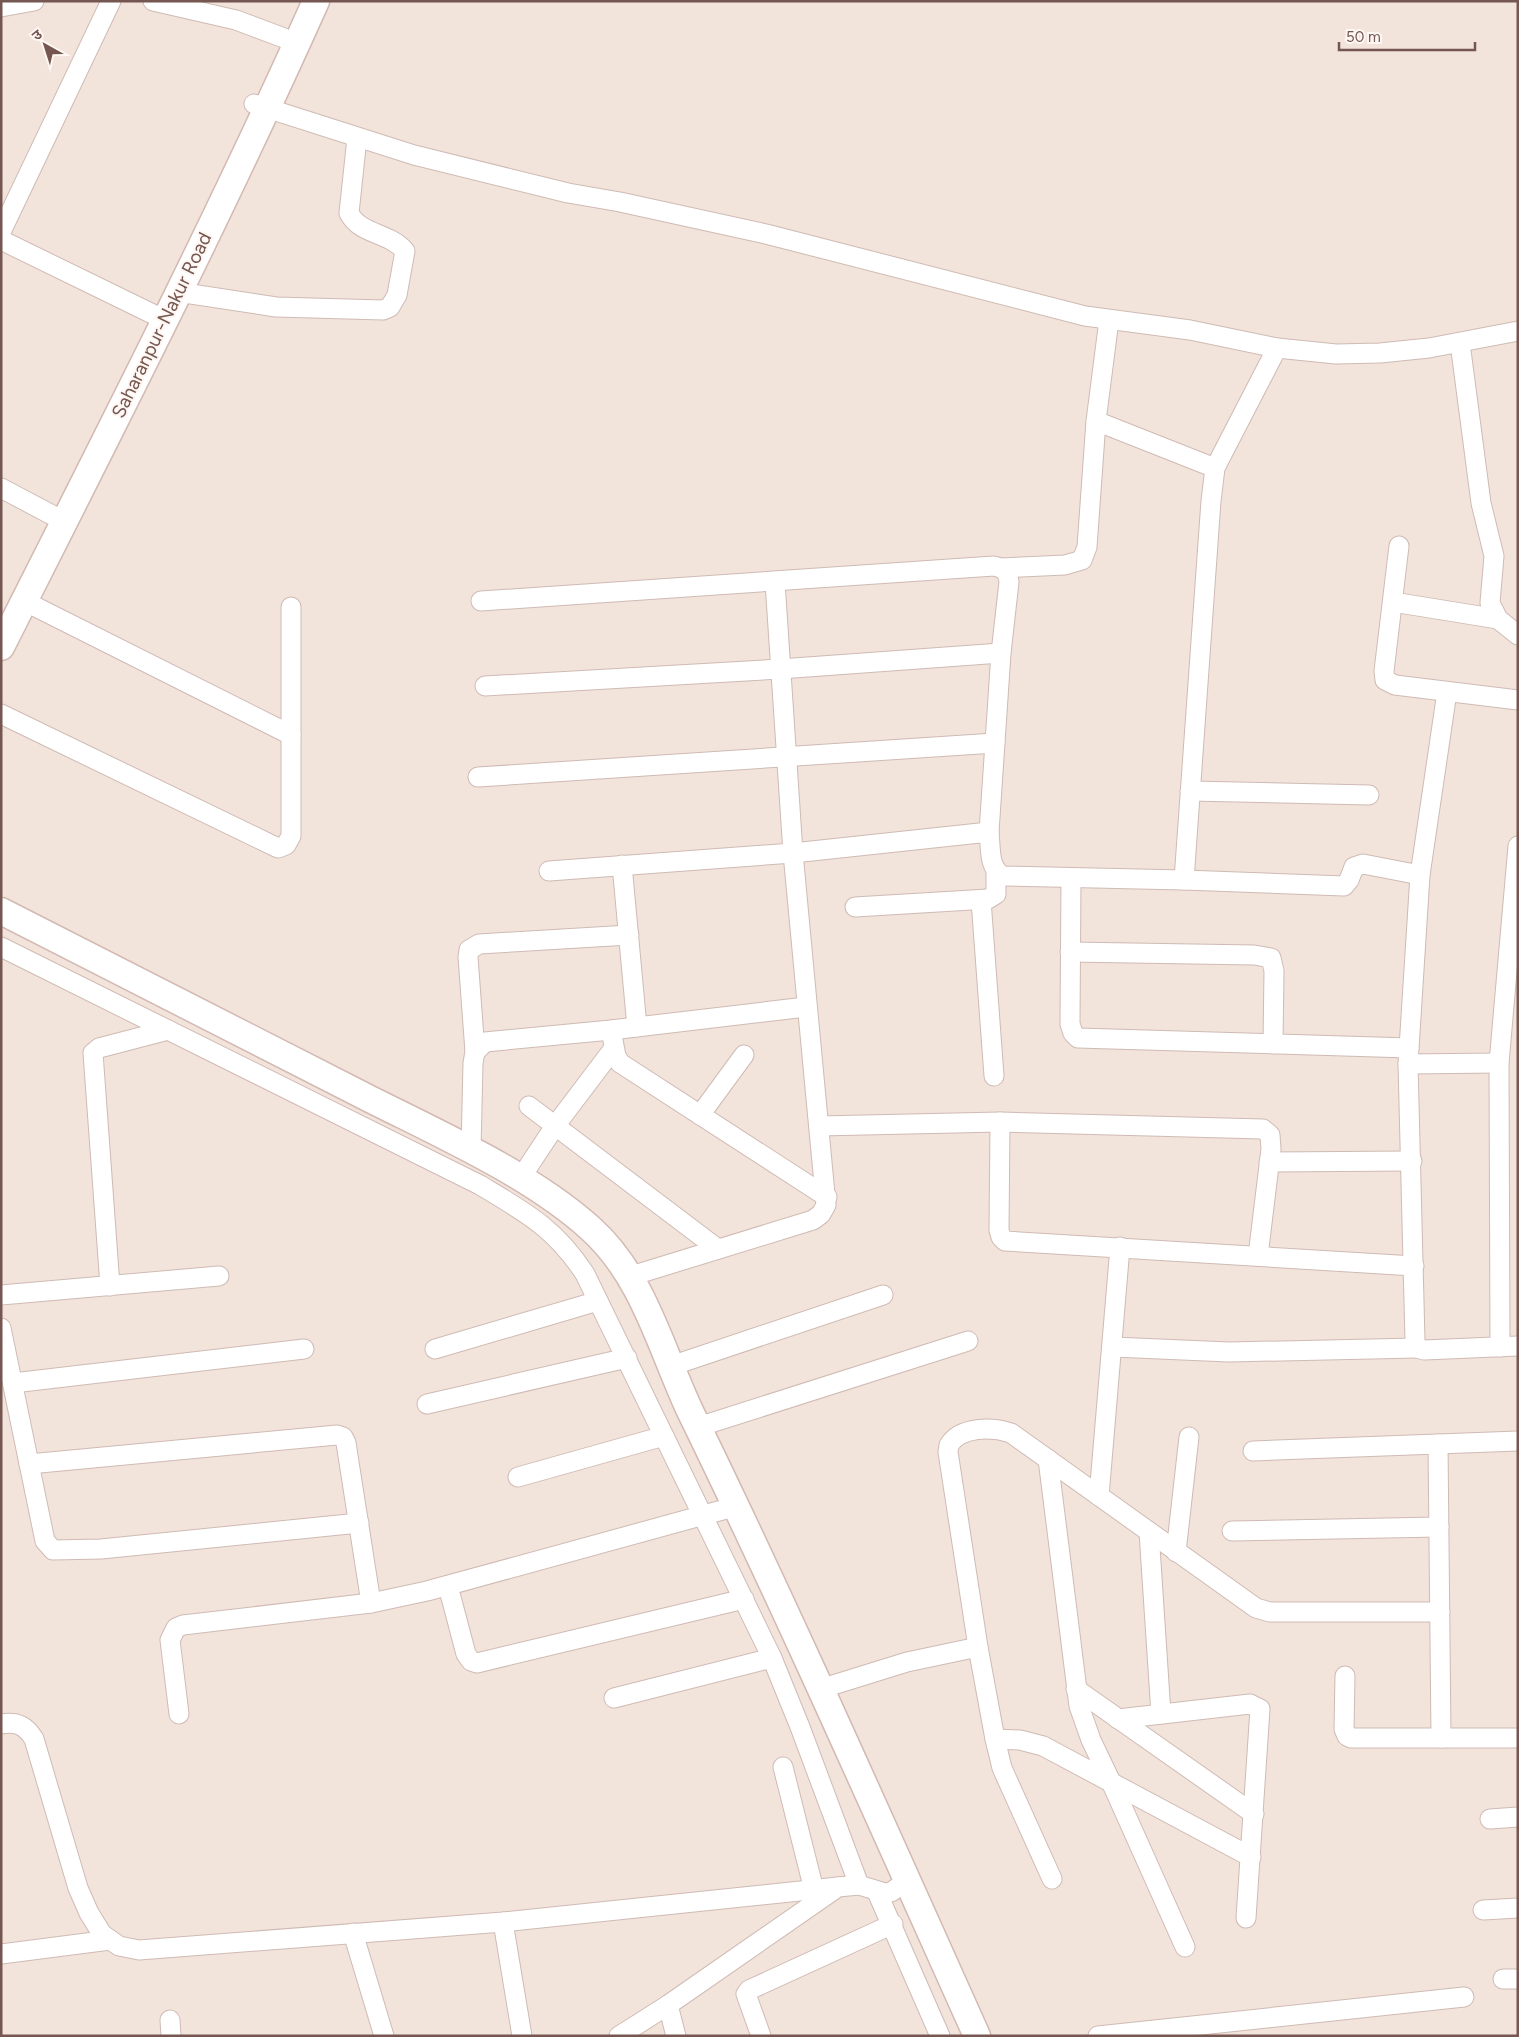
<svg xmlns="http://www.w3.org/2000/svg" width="1519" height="2037" viewBox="0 0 1519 2037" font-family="Figtree,'Noto Sans Devanagari',sans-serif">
	<rect width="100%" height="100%" fill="#fbf2ec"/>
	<rect fill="#f2e3db" x="1" y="1" width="1517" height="2035"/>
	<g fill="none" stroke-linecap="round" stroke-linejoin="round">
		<g stroke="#cfbbb4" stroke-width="21">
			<g id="street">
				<polyline points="153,1 236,20 284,38"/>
				<polyline points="1,7 34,1"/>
				<polyline points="254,104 414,155 568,193 620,202 766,234 1085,316 1190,330 1277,348 1336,354 1380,353 1429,348 1518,331"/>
				<polyline points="1,232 111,1"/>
				<polyline points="1,240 165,320"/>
				<path d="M 178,292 L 276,307 L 383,310 L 390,307 L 397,295 L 405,251 C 389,232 360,235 349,213 L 357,138"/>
				<polyline points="1109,320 1096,421 1215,468"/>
				<polyline points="1460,343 1481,503 1494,556 1490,603 1498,619 1518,635"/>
				<polyline points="1,488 52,515"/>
				<polyline points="1399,546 1384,671 1385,680 1395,685 1518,700"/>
				<polyline points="1001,568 1065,565 1082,560 1087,547 1096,421"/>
				<polyline points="24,601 291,735"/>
				<path d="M 481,601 L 994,566 C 1004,568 1008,572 1009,582 L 1001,653 L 989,832"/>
				<polyline points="1393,602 1498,619"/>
				<polyline points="485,686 780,669 1001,653"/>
				<polyline points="1447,692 1420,875 1408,1064 1415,1341 1417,1348 1424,1350 1518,1346"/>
				<polyline points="1,714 278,848 286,845 291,836 291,607"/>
				<polyline points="478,777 995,743"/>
				<polyline points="1190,791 1369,795"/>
				<polyline points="622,865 637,1027"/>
				<polyline points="549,871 793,853 775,582"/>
				<polyline points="1071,878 1070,1024 1073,1033 1078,1038 1409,1048"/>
				<polyline points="1184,880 1344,886 1349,880 1354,867 1363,864 1420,875"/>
				<polyline points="981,900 994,1076"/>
				<polyline points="855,907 988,899 996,894 996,871"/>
				<path d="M 1,947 L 480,1185 C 525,1212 555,1228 585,1274 L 772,1658 L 800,1727 L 859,1885"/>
				<polyline points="1070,952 1254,955 1271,958 1274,971 1273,1044"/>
				<polyline points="611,1030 616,1056 620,1063 827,1197"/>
				<polyline points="475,1052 468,957 469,950 479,944 629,935"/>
				<polyline points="1408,1064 1499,1063"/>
				<polyline points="529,1106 718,1249"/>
				<polyline points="700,1115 744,1055"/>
				<polyline points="1000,1122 999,1230 1001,1237 1005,1241 1414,1266"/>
				<polyline points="819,1126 1000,1122 1263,1129 1270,1135 1271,1149 1258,1256"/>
				<polyline points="471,1150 473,1063 475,1052 485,1042 611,1030 806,1007"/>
				<polyline points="1269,1162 1412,1161"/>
				<polyline points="520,1179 555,1126 614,1048"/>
				<path d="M 631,1276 L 813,1220 L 821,1214 L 826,1205 L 793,853 L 989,832 C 991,848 988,866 1002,876 L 1184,880 L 1211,501 L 1215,468 L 1277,348"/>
				<polyline points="110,1286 93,1053 99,1048 168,1030"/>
				<polyline points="1,1295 219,1276"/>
				<polyline points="1,1328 45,1541 53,1550 101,1549 359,1523"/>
				<polyline points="1113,1347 1229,1352 1417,1348"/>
				<polyline points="1500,1347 1499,1063 1518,846"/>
				<polyline points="435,1349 598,1301"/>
				<polyline points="671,1366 883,1295"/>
				<polyline points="13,1383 304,1349"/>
				<polyline points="427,1404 627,1358"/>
				<polyline points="698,1427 968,1341"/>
				<polyline points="1438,1444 1441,1738"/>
				<polyline points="1253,1451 1518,1441"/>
				<polyline points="1048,1459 1079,1706 1091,1740 1112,1784 1185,1947"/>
				<polyline points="29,1464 337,1435 343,1437 346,1443 371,1603"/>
				<polyline points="518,1477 664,1436"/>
				<polyline points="1099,1496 1120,1247"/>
				<polyline points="1232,1531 1439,1527"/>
				<polyline points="1149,1532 1161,1714"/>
				<polyline points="1176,1552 1189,1437"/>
				<polyline points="448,1586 466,1654 471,1661 477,1663 744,1599"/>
				<polyline points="1345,1676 1344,1729 1347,1736 1351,1738 1518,1738"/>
				<polyline points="820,1689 907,1662 978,1647"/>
				<polyline points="1076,1689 1254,1814"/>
				<polyline points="614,1698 772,1658"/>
				<polyline points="179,1714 170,1640 176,1628 183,1625 371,1603 427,1591 737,1506"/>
				<polyline points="1118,1719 1250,1704 1260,1709 1246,1918"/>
				<path d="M 1,1724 C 17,1721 26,1726 34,1739 L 78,1888 L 89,1913 L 102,1934 L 119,1946 L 139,1950 L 503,1922 L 838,1887"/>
				<polyline points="995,1739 1020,1740 1043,1746 1251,1857"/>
				<polyline points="783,1767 814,1890"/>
				<polyline points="1490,1819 1518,1817"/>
				<path d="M 1052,1879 L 1002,1768 L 995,1739 L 978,1647 L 948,1452 L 949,1445 C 961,1426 992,1427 1011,1433 L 1256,1608 L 1270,1612 L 1440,1612"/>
				<polyline points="877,1892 940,2036"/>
				<polyline points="1483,1910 1518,1908"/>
				<polyline points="503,1922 522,2036"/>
				<polyline points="353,1933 384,2036"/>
				<polyline points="1,1954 110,1940"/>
				<polyline points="1503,1979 1518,1979"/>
				<polyline points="668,2005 676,2036"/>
				<polyline points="170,2020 171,2036"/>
				<polyline points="619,2036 668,2005 838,1887 859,1885 885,1893 891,1892 907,1881"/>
				<polyline points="761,2036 746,1994 749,1990 893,1924"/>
				<polyline points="1098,2036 1464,1997"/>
			</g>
		</g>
		<g stroke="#d2bab2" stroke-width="29">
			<g id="secondary">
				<path d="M 1,647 C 109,433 218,220 316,1"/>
				<path d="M 1,911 C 123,973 245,1035 366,1097 C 439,1134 530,1174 590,1228 C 644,1276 661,1350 691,1413 C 791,1618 883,1827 977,2036"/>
			</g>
		</g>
		<use href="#street" stroke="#fff" stroke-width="19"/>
		<use href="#secondary" stroke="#fff" stroke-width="26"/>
	</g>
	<g text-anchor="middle" stroke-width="4" stroke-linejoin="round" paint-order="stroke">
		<g font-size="19" fill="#755650" stroke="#fef7f3">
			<text transform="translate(161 325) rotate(-64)" y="7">Saharanpur-Nakur Road</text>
		</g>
	</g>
	<rect width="1519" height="2037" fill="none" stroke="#755650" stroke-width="5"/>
	<g transform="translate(45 45) rotate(321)" stroke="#fef7f3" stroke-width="4" paint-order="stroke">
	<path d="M0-4L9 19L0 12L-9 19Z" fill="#755650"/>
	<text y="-8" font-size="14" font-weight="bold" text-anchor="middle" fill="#755650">उ</text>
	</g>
	<path d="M1339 42v8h136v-8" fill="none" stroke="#755650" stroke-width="2.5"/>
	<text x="1346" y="42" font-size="15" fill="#755650" stroke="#fef7f3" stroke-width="4" paint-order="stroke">50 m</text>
</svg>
